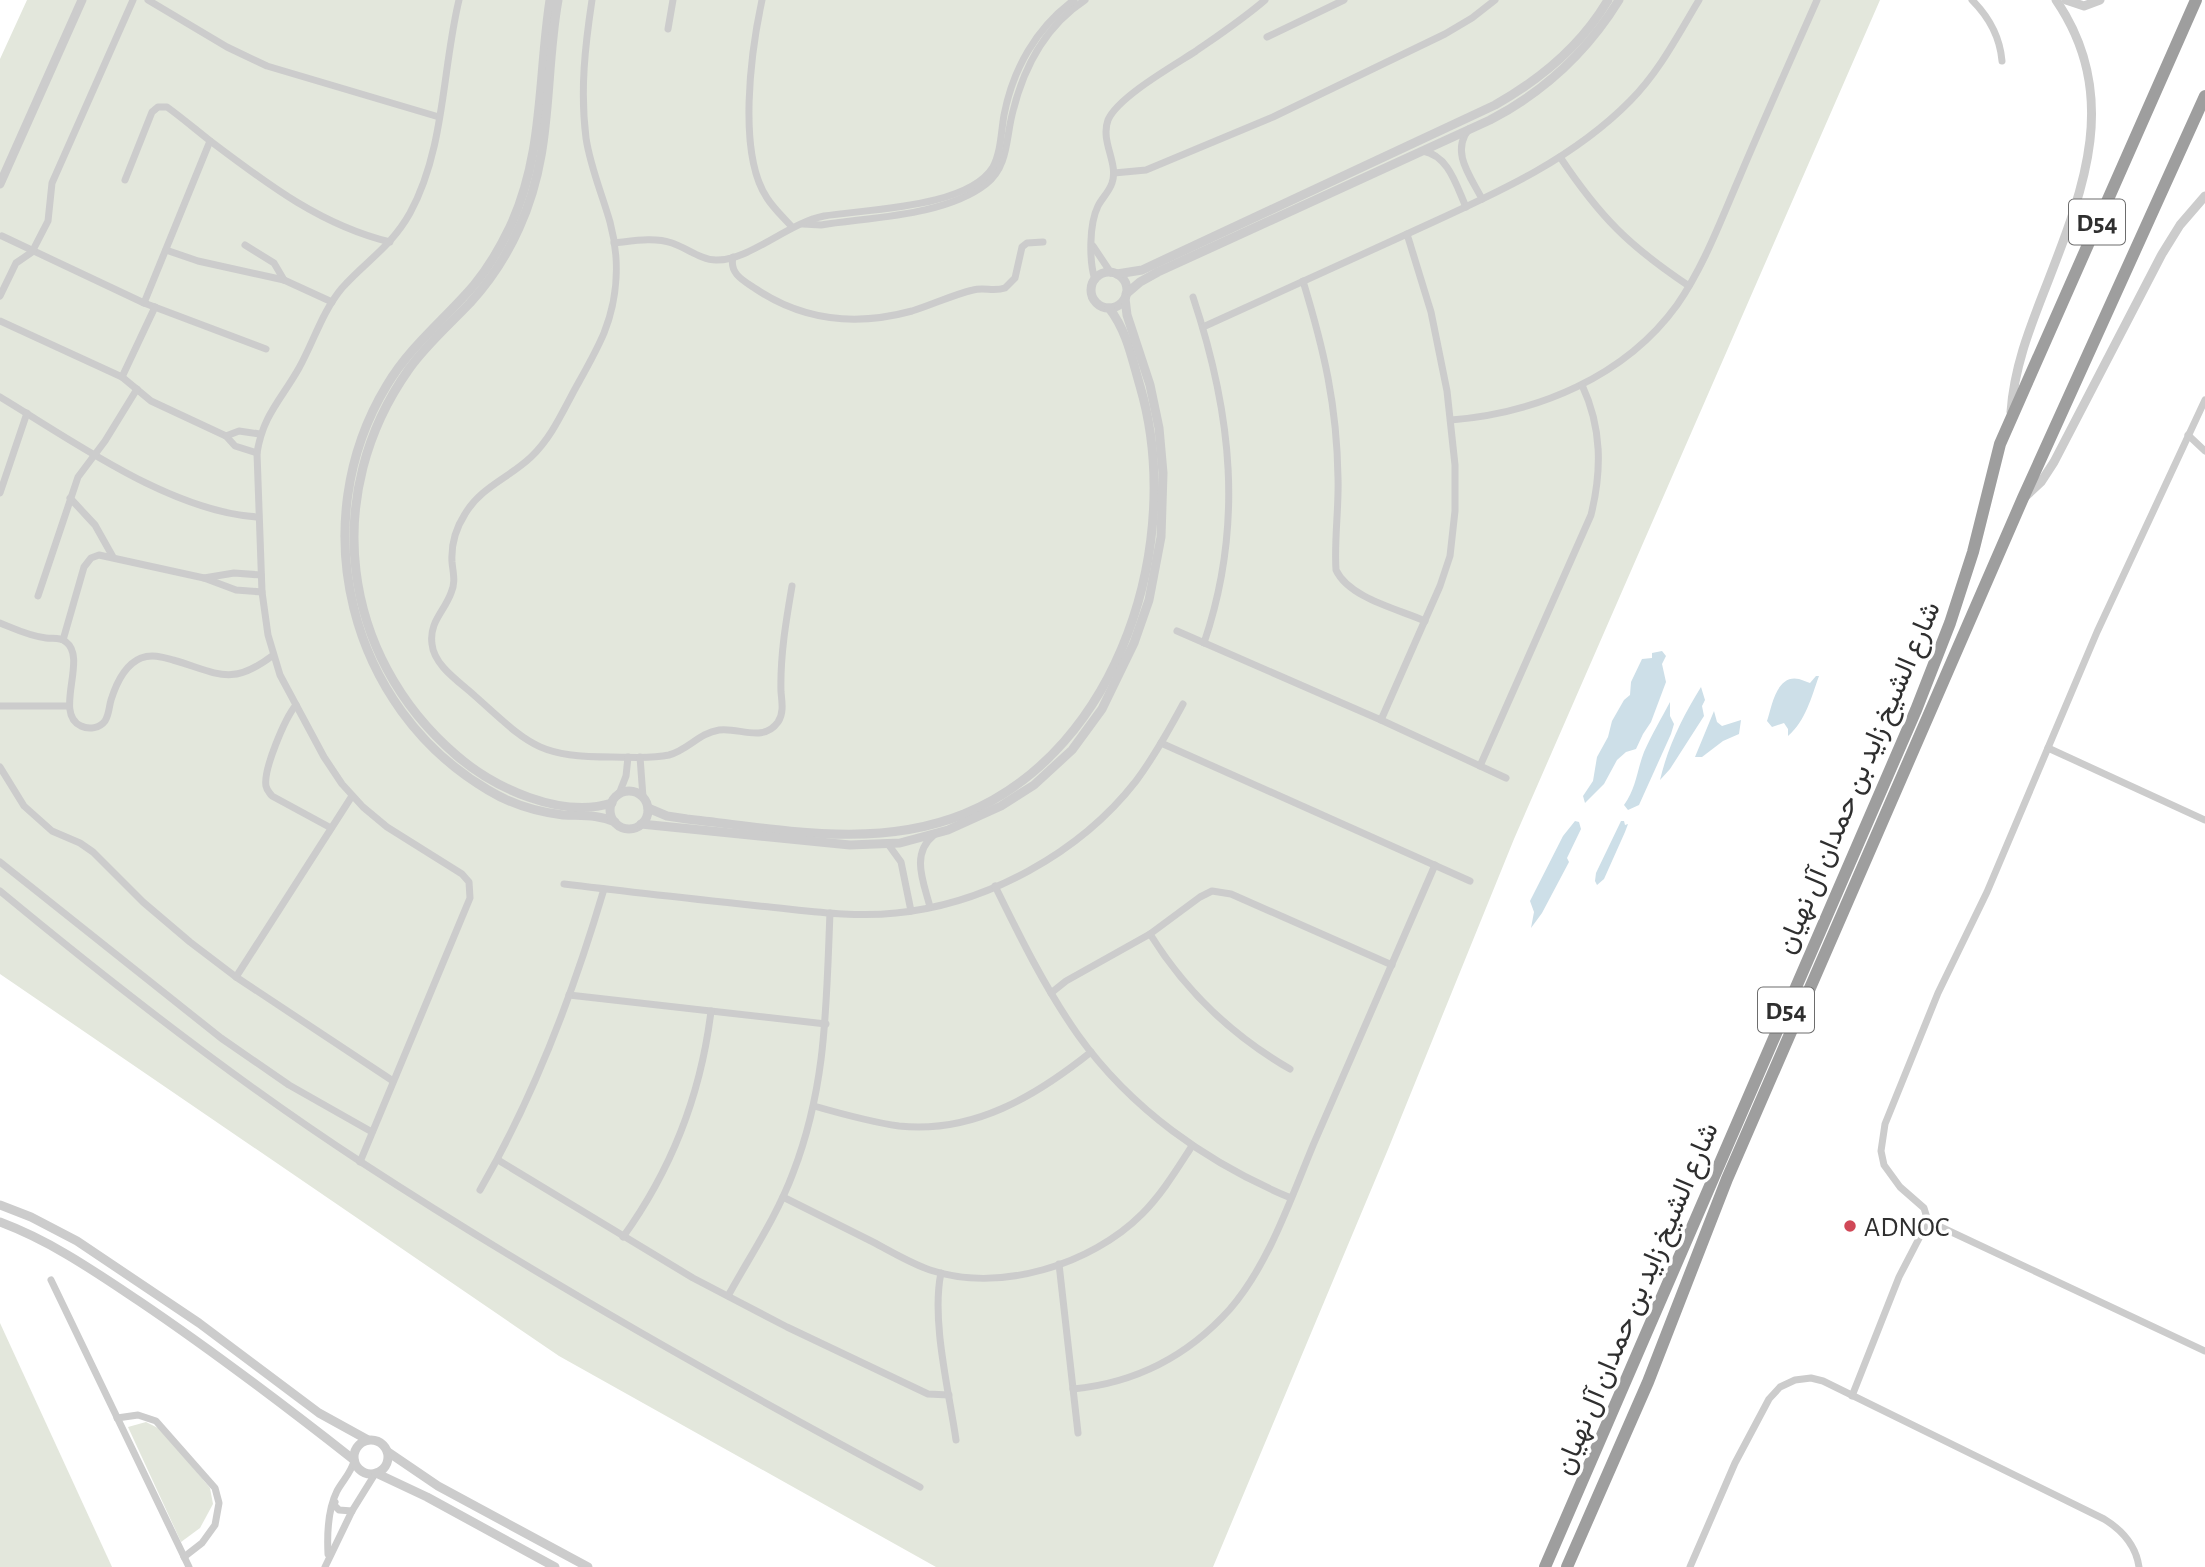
<svg xmlns="http://www.w3.org/2000/svg" width="2205" height="1567" viewBox="0 0 2205 1567" font-family="'Alegreya Sans',Vazirmatn,sans-serif">
	<rect width="100%" height="100%" fill="#fff"/>
	<g fill="#e3e7dc">
		<polygon points="27,0 1880,0 1514,839 1389,1147 1213,1567 936,1567 559,1356 0,974 0,59"/>
		<polygon points="0,1323 112,1567 0,1567"/>
		<polygon points="146,1422 162,1430 210,1488 213,1504 200,1528 181,1542 128,1427"/>
	</g>
	<g fill="#cddfe8">
		<polygon points="1662,651 1666,656 1662,664 1666,682 1651,722 1643,734 1636,749 1626,752 1617,760 1604,784 1585,803 1583,796 1593,781 1597,757 1608,737 1612,721 1624,700 1630,695 1631,682 1642,659 1652,658 1652,653"/>
		<path d="M 1816,676 L 1819,676 C 1811,698 1806,720 1788,736 L 1788,729 L 1784,723 L 1772,727 L 1767,721 C 1772,707 1776,674 1799,679 C 1803,680 1806,682 1810,683 Z"/>
		<path d="M 1701,687 L 1705,700 L 1702,706 L 1704,716 L 1670,769 L 1660,780 C 1668,746 1683,716 1701,687 Z"/>
		<path d="M 1670,702 L 1670,716 L 1674,724 L 1671,734 L 1639,805 L 1628,810 L 1624,805 C 1636,789 1637,770 1644,752 C 1652,734 1661,719 1670,702 Z"/>
		<polygon points="1714,711 1717,722 1722,726 1741,720 1739,734 1723,741 1702,757 1695,757"/>
		<polygon points="1575,821 1579,822 1581,829 1567,858 1569,862 1542,913 1531,928 1534,912 1530,901 1563,836"/>
		<polygon points="1621,821 1624,821 1625,825 1628,824 1625,832 1604,879 1597,885 1595,881 1596,873"/>
	</g>
	<g fill="none" stroke-linecap="round" stroke-linejoin="round">
		<g stroke="#ccc" stroke-width="7">
			<polyline points="148,0 227,47 267,66 439,117"/>
			<path d="M 592,0 C 585,46 580,91 586,138 C 590,166 602,194 610,222 C 620,259 618,298 604,333 C 596,352 585,371 575,389 C 562,413 551,438 531,457 C 509,478 481,487 465,514 C 456,528 451,545 452,562 C 453,573 456,582 451,593 C 444,612 429,622 432,644 C 434,666 460,682 475,696 C 529,744 536,757 612,757 C 630,757 651,759 669,755 C 688,750 699,733 719,730 C 739,727 763,743 778,722 C 784,713 782,702 781,692 C 780,656 786,621 792,586"/>
			<path d="M 762,0 C 751,51 737,153 767,198 C 774,209 784,218 792,227"/>
			<path d="M 1972,0 C 1989,17 2000,37 2002,61"/>
			<polyline points="668,29 673,0"/>
			<polyline points="1267,37 1344,0"/>
			<path d="M 1469,129 C 1450,152 1471,177 1482,199"/>
			<path d="M 1423,151 C 1449,156 1456,185 1466,207"/>
			<path d="M 1560,157 C 1600,217 1629,246 1689,286"/>
			<polyline points="1114,173 1146,170 1273,117 1445,34 1472,18 1495,0"/>
			<path d="M 125,180 L 152,112 L 158,107 L 167,107 C 181,117 195,129 209,140 C 266,183 320,225 390,242"/>
			<path d="M 803,224 L 821,225 C 871,217 945,216 986,184 C 1008,167 1006,139 1012,115 C 1023,68 1044,27 1085,0"/>
			<polyline points="2,236 144,303 266,349"/>
			<path d="M 614,243 C 633,241 654,237 672,243 C 687,248 701,260 716,260 C 749,261 788,223 824,216 C 867,209 968,208 993,167 C 1001,152 1001,132 1004,115 C 1013,69 1036,28 1074,0"/>
			<polyline points="245,245 274,263 284,280"/>
			<polyline points="1093,246 1111,273"/>
			<polyline points="166,250 198,261 284,280 332,302"/>
			<path d="M 733,257 C 729,274 744,281 756,289 C 804,321 857,326 912,311 C 932,305 952,295 973,290 C 984,287 994,292 1005,288 L 1015,278 L 1022,247 L 1027,243 L 1043,242"/>
			<path d="M 1095,280 C 1089,261 1089,224 1098,206 C 1102,198 1109,192 1112,183 C 1119,163 1100,142 1108,120 C 1118,97 1173,66 1196,51 C 1219,35 1243,19 1265,0"/>
			<path d="M 1303,281 C 1324,350 1337,405 1338,478 C 1339,508 1334,540 1336,570 C 1349,598 1398,609 1425,621"/>
			<polyline points="0,296 16,263 32,252 48,221 52,183 133,0"/>
			<path d="M 1193,297 C 1232,414 1244,525 1204,643"/>
			<polyline points="144,303 210,141"/>
			<polyline points="0,321 122,377 151,401 226,436 235,446 257,453"/>
			<path d="M 1203,327 C 1271,296 1339,265 1407,234 C 1485,198 1568,164 1630,101 C 1659,72 1678,35 1699,0"/>
			<polyline points="122,377 155,307"/>
			<path d="M 0,397 C 73,441 171,512 258,517"/>
			<path d="M 1451,420 C 1537,413 1625,377 1677,305 C 1704,266 1721,220 1740,176 C 1765,117 1791,59 1817,0"/>
			<polyline points="2188,435 2205,451"/>
			<polyline points="226,436 239,431 260,434"/>
			<polyline points="0,493 27,413"/>
			<polyline points="70,498 95,525 113,557"/>
			<polyline points="204,578 234,573 261,575"/>
			<polyline points="38,596 78,477 105,441 137,389"/>
			<path d="M 0,623 C 15,629 29,636 46,638 C 53,639 61,637 66,642 C 88,658 53,714 81,726 C 89,730 100,728 105,721 C 109,715 109,707 111,700 C 116,684 124,665 141,658 C 152,654 162,657 173,660 C 218,673 231,687 272,656"/>
			<polyline points="1177,631 1381,720 1506,778"/>
			<polyline points="63,640 84,567 91,558 99,555 204,578 236,590 262,592"/>
			<path d="M 296,705 C 285,718 263,770 266,786 C 267,791 269,792 272,796 L 331,828"/>
			<polyline points="0,706 69,706"/>
			<polyline points="1381,720 1440,586 1450,556 1455,511 1455,465 1447,391 1431,312 1407,234"/>
			<polyline points="1161,743 1470,881"/>
			<polyline points="2048,748 2205,820"/>
			<polyline points="640,757 643,797"/>
			<path d="M 1480,766 L 1591,515 C 1602,470 1602,428 1582,385"/>
			<polyline points="0,767 24,806 52,831 80,843 93,852 143,902 190,942 236,977 393,1081"/>
			<polyline points="619,794 626,776 628,757"/>
			<polyline points="888,844 901,862 911,911"/>
			<polyline points="0,862 221,1038 289,1085 372,1132"/>
			<path d="M 564,884 C 629,892 694,899 759,906 C 804,910 850,918 896,913 C 987,904 1080,853 1136,781 C 1154,757 1169,730 1183,704"/>
			<path d="M 995,886 C 1020,937 1045,988 1078,1035 C 1131,1109 1207,1163 1291,1198"/>
			<path d="M 0,891 C 116,987 235,1080 361,1162 C 542,1280 730,1385 920,1487"/>
			<path d="M 930,907 C 924,883 910,854 934,835"/>
			<path d="M 1150,934 C 1186,992 1231,1035 1290,1069"/>
			<polyline points="236,977 352,796"/>
			<polyline points="1051,993 1066,981 1150,934 1200,897 1212,891 1231,894 1392,965"/>
			<polyline points="569,995 826,1024"/>
			<path d="M 814,1106 C 842,1114 870,1122 899,1126 C 973,1134 1036,1096 1091,1052"/>
			<polyline points="498,1160 693,1278 787,1327 928,1394 949,1395"/>
			<path d="M 360,1162 L 470,898 L 469,882 L 462,874 L 387,827 L 363,807 L 342,784 L 324,757 L 280,675 L 268,635 L 262,592 L 257,453 C 263,415 281,400 299,368 C 314,341 322,312 342,288 C 366,261 391,247 410,213 C 445,149 442,70 459,0"/>
			<path d="M 480,1190 C 535,1095 573,994 604,889"/>
			<path d="M 783,1197 C 813,1212 843,1227 873,1242 C 892,1252 910,1263 930,1270 C 1000,1293 1091,1265 1142,1214 C 1162,1194 1177,1169 1192,1146"/>
			<polyline points="1928,1221 2205,1351"/>
			<path d="M 623,1237 C 672,1169 701,1094 711,1011"/>
			<polyline points="1059,1264 1078,1433"/>
			<path d="M 941,1273 C 931,1320 949,1391 956,1440"/>
			<polyline points="51,1280 189,1567"/>
			<path d="M 728,1296 C 750,1256 777,1216 793,1173 C 827,1085 826,1005 830,913"/>
			<path d="M 1073,1389 C 1136,1383 1188,1356 1230,1309 C 1269,1264 1291,1198 1314,1143 C 1355,1051 1395,958 1435,865"/>
			<polyline points="1852,1396 1899,1277 1928,1221 1924,1208 1900,1187 1884,1165 1881,1151 1885,1124 1938,993 1987,892 2097,632 2205,400"/>
			<polyline points="117,1418 138,1415 156,1421 215,1488 219,1503 215,1525 202,1543 184,1557"/>
			<polyline points="335,1502 333,1504 339,1510 352,1511"/>
			<path d="M 328,1554 C 327,1534 328,1509 337,1491 C 343,1480 351,1473 354,1461"/>
			<polyline points="325,1567 352,1511 375,1474"/>
			<path d="M 1690,1567 L 1735,1463 L 1769,1399 L 1780,1387 L 1795,1380 L 1811,1378 L 1823,1381 L 2104,1519 C 2122,1530 2136,1546 2139,1567"/>
		</g>
		<g stroke="#ccc" stroke-width="9">
			<path d="M 550,0 C 538,78 544,154 510,227 C 500,248 488,268 474,285 C 445,319 410,346 387,385 C 303,523 349,708 488,790 C 511,804 537,812 563,815 C 580,816 598,814 615,822"/>
			<path d="M 558,0 C 544,79 554,152 519,228 C 507,255 490,281 470,303 C 449,325 427,344 409,369 C 321,493 340,655 456,755 C 494,788 561,819 612,803"/>
			<polyline points="2066,0 2084,6 2100,0"/>
			<polyline points="0,184 82,0"/>
			<circle cx="1109" cy="290" r="18"/>
			<path d="M 1117,274 L 1142,270 L 1495,105 C 1541,79 1581,46 1608,0"/>
			<path d="M 1126,294 L 1140,282 L 1158,272 L 1490,120 C 1544,92 1587,52 1619,0"/>
			<path d="M 2011,412 C 2014,368 2029,330 2045,289 C 2083,191 2122,97 2056,0"/>
			<polyline points="2025,497 2041,482 2054,462 2162,254 2180,225 2205,196"/>
			<circle cx="629" cy="810" r="19"/>
			<path d="M 648,808 L 667,816 L 687,819 C 780,829 875,850 964,814 C 1121,750 1185,539 1140,386 C 1132,359 1127,331 1109,308"/>
			<polyline points="641,824 850,845 900,843 948,830 1001,806 1034,785 1072,750 1102,709 1134,643 1149,600 1161,537 1163,473 1159,428 1150,385 1127,315 1125,298"/>
			<polyline points="0,1205 31,1217 77,1241 199,1323 319,1413 368,1440"/>
			<path d="M 0,1222 C 51,1241 94,1271 139,1301 C 213,1351 284,1405 354,1460"/>
			<circle cx="371" cy="1457" r="17"/>
			<polyline points="388,1452 438,1486 588,1567"/>
			<polyline points="376,1473 427,1497 555,1567"/>
		</g>
		<g stroke="#9e9e9e" stroke-width="12">
			<polyline points="1545,1567 1916,710 1950,623 1973,552 2000,444 2196,0"/>
			<polyline points="1567,1567 1648,1382 1727,1179 2023,498 2205,96"/>
		</g>
	</g>
	<circle fill="#d04857" stroke="#fff" stroke-width="2.5" cx="1850" cy="1226" r="7"/>
	<g text-anchor="middle" stroke-width="7" stroke-linejoin="round" paint-order="stroke">
		<g fill="#fff" stroke="#6d6d6d" stroke-width="2">
			<rect x="2069" y="199.5" width="56" height="45" rx="5"/>
			<rect x="1758" y="987.5" width="56" height="45" rx="5"/>
		</g>
		<g font-size="26" font-weight="bold" fill="#2f2f2f">
			<text x="2097" y="231">D54</text>
			<text x="1786" y="1019">D54</text>
		</g>
		<g font-size="28" fill="#2f2f2f" stroke="#fff">
			<text transform="translate(1857 777) rotate(-67)" y="10">شارع الشيخ زايد بن حمدان آل نهيان</text>
			<text transform="translate(1635 1298) rotate(-67)" y="10">شارع الشيخ زايد بن حمدان آل نهيان</text>
		</g>
		<g font-size="28" fill="#2f2f2f" stroke="#fff" text-anchor="start">
			<text x="1864" y="1236">ADNOC</text>
		</g>
	</g>
</svg>
